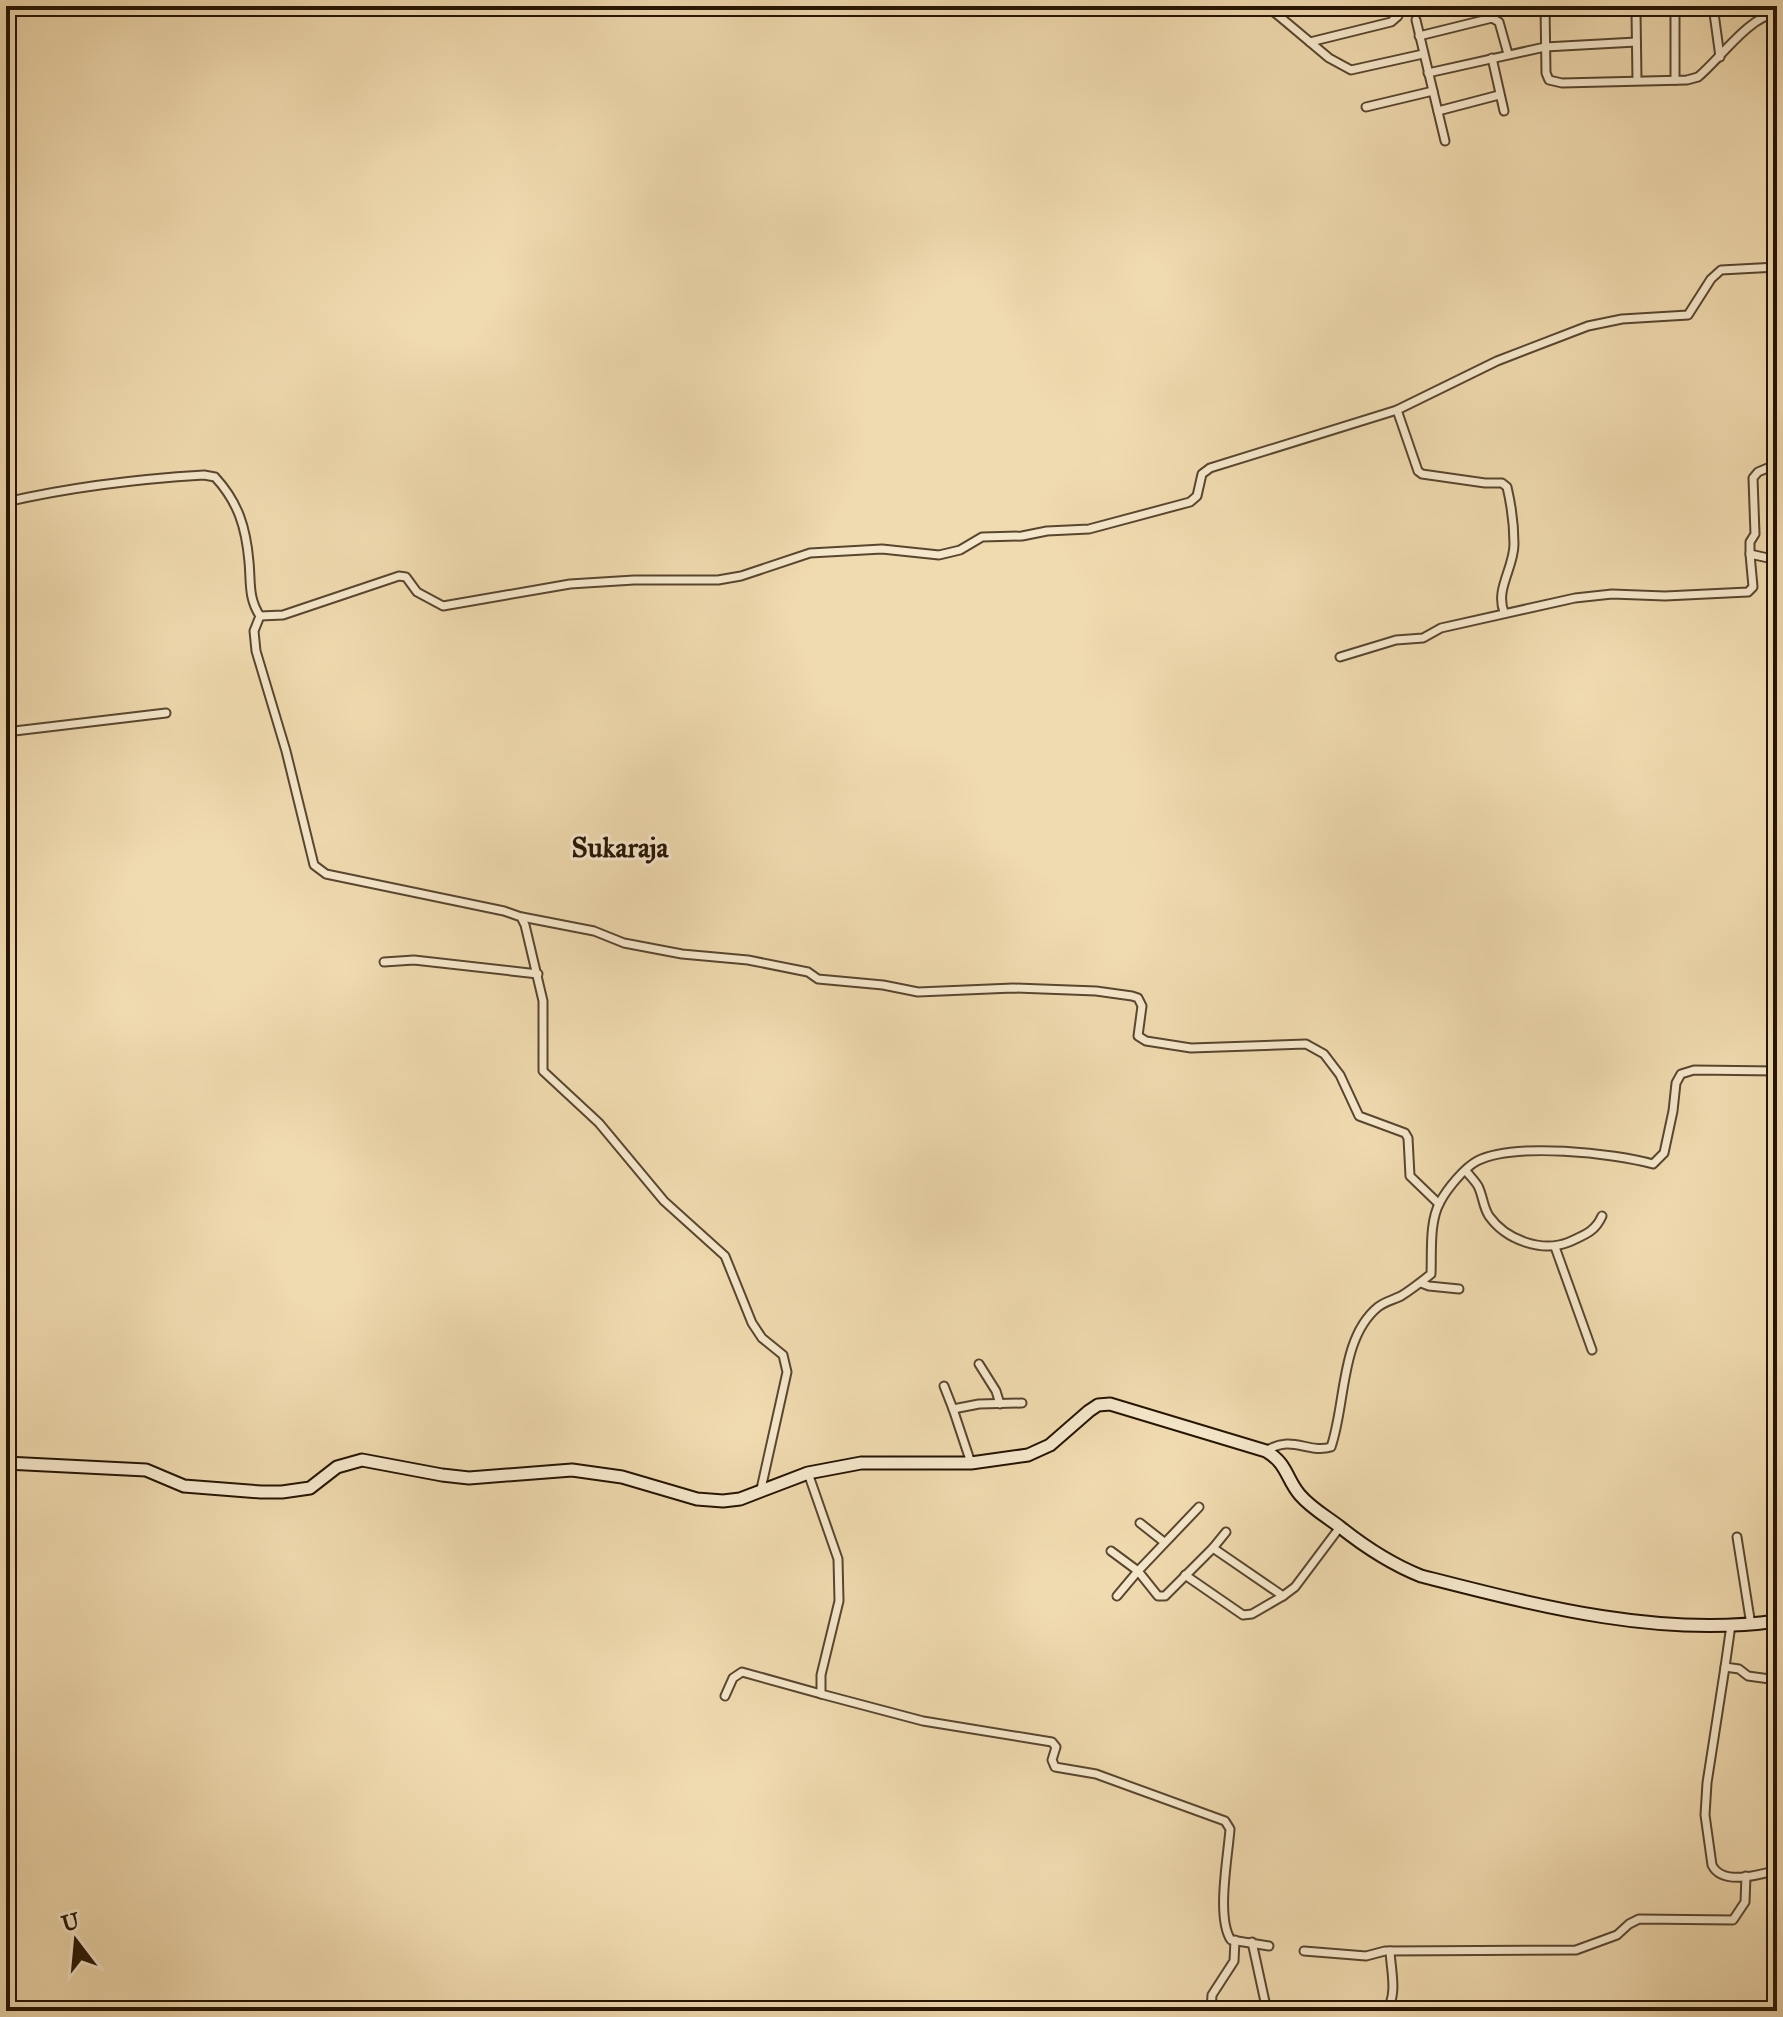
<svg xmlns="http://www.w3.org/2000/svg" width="1783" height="2017" viewBox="0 0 1783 2017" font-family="'IM FELL Great Primer',serif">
	<rect width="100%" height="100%" fill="#f0daaf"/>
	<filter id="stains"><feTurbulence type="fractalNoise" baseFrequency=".0025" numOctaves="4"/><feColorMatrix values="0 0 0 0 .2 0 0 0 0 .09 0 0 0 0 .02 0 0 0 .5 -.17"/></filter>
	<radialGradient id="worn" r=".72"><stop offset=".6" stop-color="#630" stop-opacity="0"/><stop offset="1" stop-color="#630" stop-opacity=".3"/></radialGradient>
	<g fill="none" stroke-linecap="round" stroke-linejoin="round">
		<g stroke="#58462f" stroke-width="11">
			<g id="minor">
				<polyline points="1267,6 1329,58 1351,70 1423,54"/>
				<path d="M 1545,6 L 1546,73 L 1549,80 L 1562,83 L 1687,80 L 1698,77 C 1720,59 1749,16 1777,13"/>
				<polyline points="1633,6 1636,12 1637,80"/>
				<polyline points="1675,6 1675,80"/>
				<polyline points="1713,6 1720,57"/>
				<polyline points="1275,13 1300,6"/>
				<polyline points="1416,20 1445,141"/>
				<polyline points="1419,36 1492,18 1499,22 1508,54"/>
				<polyline points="1310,42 1391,22 1398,16 1397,6"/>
				<polyline points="1492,58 1504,111"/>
				<polyline points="1428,73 1545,47 1636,42"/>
				<polyline points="1366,107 1433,91"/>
				<polyline points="1438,111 1499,95"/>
				<path d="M 1397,410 L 1418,471 L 1422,474 L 1485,483 L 1502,483 L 1507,487 C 1511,504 1514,526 1514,544 C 1514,568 1495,589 1504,612"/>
				<path d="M 6,502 C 71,487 137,479 204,475 L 215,477 C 238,502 246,527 249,562 C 251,582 248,598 260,616 L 283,615 L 399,576 L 406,577 L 417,592 L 443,606 L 570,584 L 634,580 L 718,580 L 741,576 L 810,553 L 882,549 L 939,555 L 960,550 L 982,537 L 1022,536 L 1047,531 L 1089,529 L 1190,502 L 1197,496 L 1202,474 L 1210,468 L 1397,410 L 1497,361 L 1588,326 L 1622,319 L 1688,315 L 1711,279 L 1721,270 L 1777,267"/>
				<polyline points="1750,554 1750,542 1755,534 1753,478 1758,472 1777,464"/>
				<polyline points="260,616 254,631 256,651 286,751 314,865 326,874 504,911 521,917 525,925 543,1001 543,1071 599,1123 664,1201 725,1256 752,1323 762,1338 783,1355 787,1372 761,1489"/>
				<polyline points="1340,657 1396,640 1423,638 1441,628 1575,598 1612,594 1665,596 1748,592 1753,587 1750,554 1777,560"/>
				<polyline points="6,732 166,713"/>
				<polyline points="522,917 594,931 624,943 682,954 748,960 808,972 818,979 883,985 918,992 1013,988 1096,991 1132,996 1138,998 1142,1006 1138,1036 1146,1041 1191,1048 1306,1044 1324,1054 1340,1075 1359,1116 1405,1133 1408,1138 1410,1176 1439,1204"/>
				<polyline points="384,962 414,960 538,974"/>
				<path d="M 1466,1171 C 1470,1176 1475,1181 1478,1186 C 1483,1196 1483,1207 1489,1216 C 1506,1240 1542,1253 1569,1242 C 1584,1235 1595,1232 1602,1216"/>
				<polyline points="1555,1247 1592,1350"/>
				<polyline points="1421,1283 1429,1286 1459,1289"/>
				<polyline points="979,1364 996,1391 1000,1404"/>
				<polyline points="944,1386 953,1409"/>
				<path d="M 1266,1451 C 1292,1434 1308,1454 1331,1447 C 1346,1404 1340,1338 1378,1307 C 1384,1302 1393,1300 1401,1296 C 1411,1290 1421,1282 1431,1274 C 1432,1252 1429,1222 1440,1202 C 1447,1189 1464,1168 1477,1161 C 1514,1142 1614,1153 1653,1164 L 1664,1153 L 1673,1111 L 1676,1083 L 1681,1074 L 1694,1070 L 1777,1071"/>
				<polyline points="971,1463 953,1409 979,1404 1022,1403"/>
				<path d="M 808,1473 L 838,1559 L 839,1601 L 821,1675 L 821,1694 L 923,1721 L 1052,1742 L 1056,1747 L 1052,1760 L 1055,1767 L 1096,1774 L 1225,1821 L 1230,1829 C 1228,1857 1216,1918 1231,1940 L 1269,1946"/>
				<polyline points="1199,1507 1138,1571 1158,1596 1165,1596 1213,1548 1283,1596 1295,1587 1340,1527"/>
				<polyline points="1140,1523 1164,1542"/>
				<polyline points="1737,1537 1751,1625"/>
				<polyline points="1213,1548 1226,1532"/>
				<polyline points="1111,1551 1138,1571 1117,1596"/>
				<polyline points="1185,1575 1243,1615 1252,1614 1283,1596"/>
				<polyline points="1731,1625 1725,1667 1739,1669 1748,1676 1777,1680"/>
				<path d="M 1725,1667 L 1707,1783 L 1705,1815 L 1712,1865 C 1722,1886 1759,1875 1777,1870"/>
				<polyline points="725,1696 733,1678 742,1672 821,1694"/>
				<polyline points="1252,1942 1267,2011"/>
				<polyline points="1304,1951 1366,1956 1385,1951 1576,1950 1617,1935 1629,1924 1639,1919 1733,1920 1745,1902 1746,1876"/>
				<polyline points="1115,2010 1116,2011"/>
				<polyline points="1211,2011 1212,1995 1234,1961 1235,1940"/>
				<path d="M 1386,2011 C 1398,1995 1391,1971 1390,1951"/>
			</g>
		</g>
		<g stroke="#251404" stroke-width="15">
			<path id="secondary" d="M 6,1463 L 146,1470 L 184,1486 L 261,1492 L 282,1492 L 310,1488 L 337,1467 L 362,1460 L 442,1475 L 469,1478 L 572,1470 L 622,1477 L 697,1499 L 723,1501 L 740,1499 L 808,1473 L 861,1463 L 971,1463 L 1028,1455 L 1050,1445 L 1089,1411 L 1098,1405 L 1110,1404 L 1266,1451 C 1288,1464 1286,1479 1300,1495 C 1311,1508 1327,1517 1340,1527 C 1365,1547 1391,1564 1421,1576 C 1535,1605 1658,1638 1777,1621"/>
		</g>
		<use href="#minor" stroke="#f5e7cb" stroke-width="7"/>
		<use href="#secondary" stroke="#f5e7cb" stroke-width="11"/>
	</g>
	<g text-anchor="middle" stroke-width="6" stroke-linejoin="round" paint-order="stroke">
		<g font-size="28" font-weight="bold" fill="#251404" stroke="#f5e7cb">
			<text x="620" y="857">Sukaraja</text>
		</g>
	</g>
	<rect width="1783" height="2017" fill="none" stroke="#f0daaf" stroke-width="32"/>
	<rect x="8" y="8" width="1767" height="2001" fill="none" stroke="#251404" stroke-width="4"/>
	<rect x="16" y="16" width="1751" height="1985" fill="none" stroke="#251404" stroke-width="2"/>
	<g transform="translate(76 1941) rotate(344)" stroke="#f5e7cb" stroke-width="6" paint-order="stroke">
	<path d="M0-6L14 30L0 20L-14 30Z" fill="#251404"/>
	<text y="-12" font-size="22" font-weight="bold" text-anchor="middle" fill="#251404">U</text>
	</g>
	<rect width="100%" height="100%" filter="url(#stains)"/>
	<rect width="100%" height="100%" fill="url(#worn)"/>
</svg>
